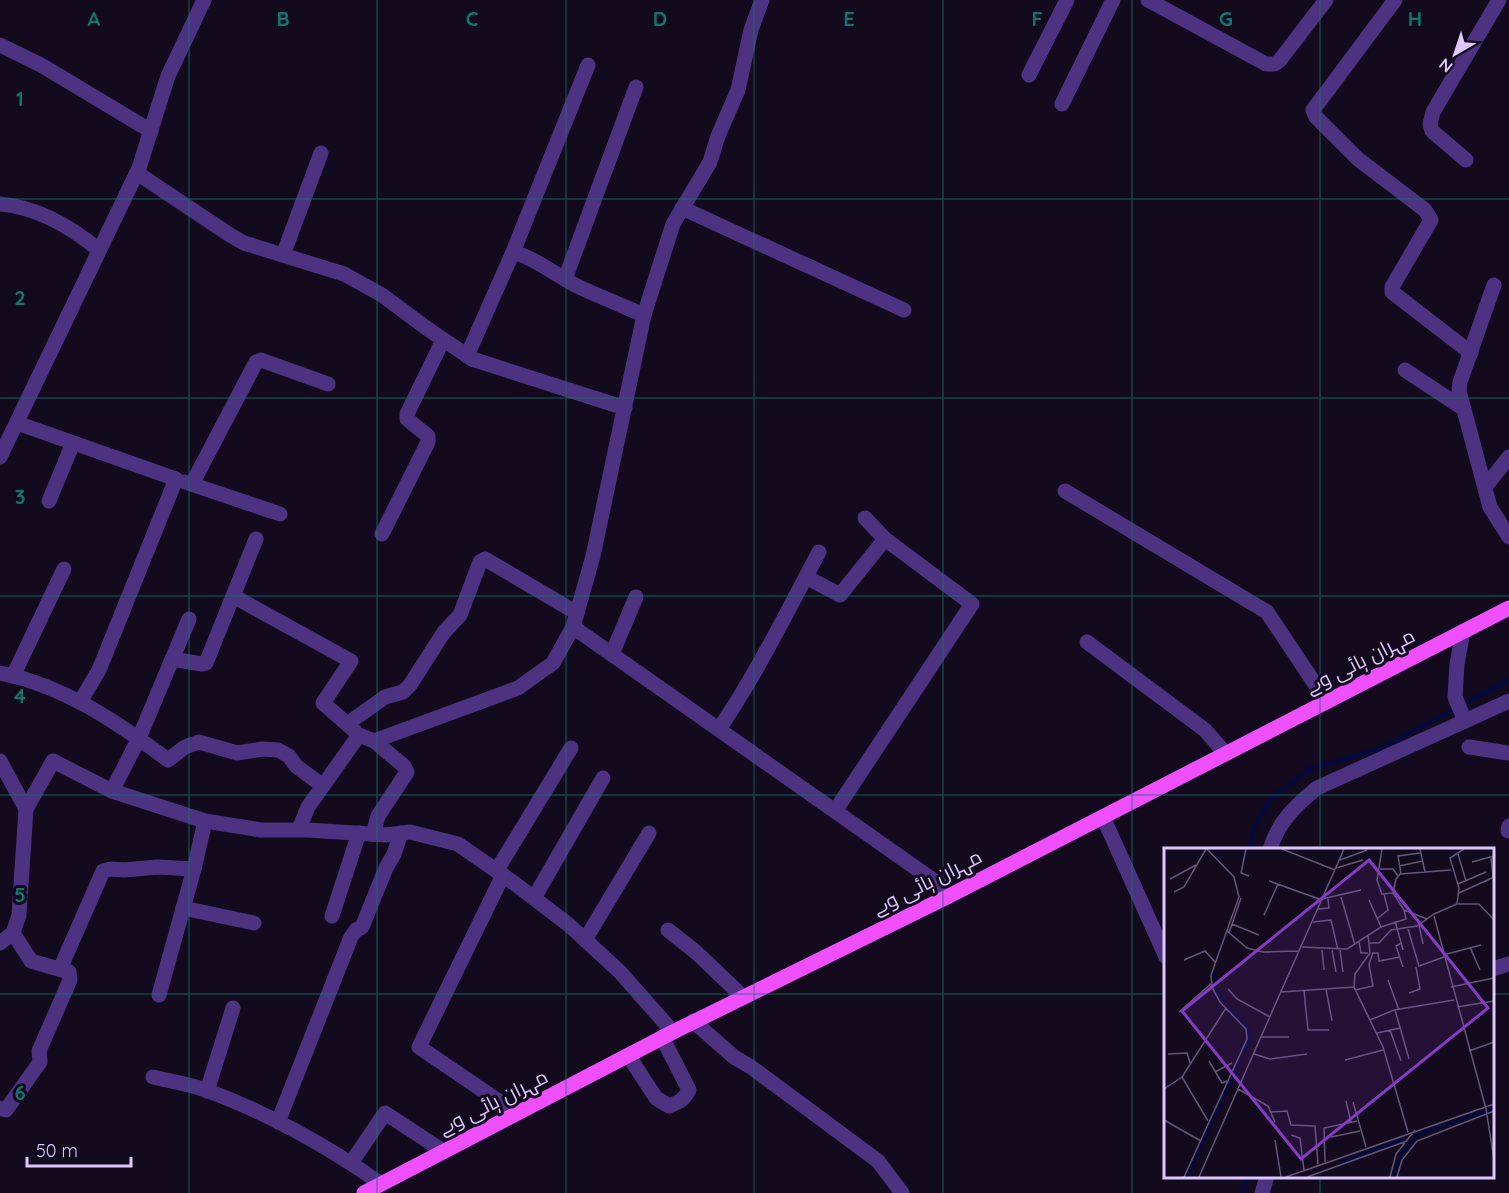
<svg xmlns="http://www.w3.org/2000/svg" width="1509" height="1193" viewBox="0 0 1509 1193" font-family="Quicksand,Cairo,sans-serif">
	<rect width="100%" height="100%" fill="#140a1e"/>
	<g fill="none" stroke-linecap="round" stroke-linejoin="round">
		<g stroke="#05093d" stroke-width="4.5">
			<polyline points="1249,850 1254,828 1271,798 1311,768 1378,750 1509,680"/>
			<polyline points="1241,1193 1249,1176"/>
		</g>
		<g stroke="#4c3281" stroke-width="15">
			<polyline points="1148,0 1266,64 1275,64 1280,60 1326,0"/>
			<polyline points="1395,0 1313,110 1316,117 1358,159 1425,210 1431,220 1392,287 1392,292 1471,353"/>
			<polyline points="0,45 41,65 151,131"/>
			<polyline points="1029,75 1067,0"/>
			<polyline points="1062,104 1113,0"/>
			<polyline points="1466,160 1432,131 1430,124 1433,112 1499,0"/>
			<polyline points="137,173 230,235 244,243 344,274 382,295 425,327 472,359 625,408"/>
			<path d="M 0,204 C 36,207 71,227 99,250"/>
			<polyline points="682,208 904,310"/>
			<path d="M 513,252 C 537,259 554,274 575,285 C 598,296 621,305 644,315"/>
			<polyline points="283,255 321,153"/>
			<polyline points="565,279 636,87"/>
			<polyline points="1494,285 1460,382 1459,391 1490,507 1509,537"/>
			<polyline points="467,356 513,252 588,65"/>
			<polyline points="1405,370 1464,409"/>
			<polyline points="17,423 176,479 99,670 80,702"/>
			<polyline points="0,457 139,168 168,76 204,0"/>
			<polyline points="185,482 280,514"/>
			<polyline points="192,484 256,362 261,360 328,384"/>
			<polyline points="1485,487 1509,457"/>
			<polyline points="1065,491 1267,612 1327,702"/>
			<polyline points="49,501 73,443"/>
			<polyline points="382,534 428,442 428,436 407,419 407,414 443,340"/>
			<polyline points="806,577 840,595 885,539"/>
			<polyline points="233,596 351,661 323,703 354,730"/>
			<polyline points="573,627 940,885 947,897"/>
			<polyline points="1463,631 1457,664 1455,697 1465,721"/>
			<polyline points="1087,642 1205,730 1225,753"/>
			<polyline points="612,654 636,597"/>
			<polyline points="172,659 202,664 206,663 256,539"/>
			<path d="M 0,673 C 63,685 117,722 168,760 L 185,747 L 199,742 L 237,753 L 263,749 L 278,750 L 289,756 L 296,766 L 323,786"/>
			<polyline points="13,676 64,569"/>
			<polyline points="347,724 385,697 403,692 410,685 444,632 460,615 480,562 485,559 577,613"/>
			<path d="M 719,729 C 757,673 787,612 819,552"/>
			<polyline points="1469,747 1509,753"/>
			<polyline points="0,761 26,809 19,915 13,933 0,943"/>
			<polyline points="112,791 139,738 189,619"/>
			<polyline points="26,809 53,761 112,791 205,821 261,830 308,830 386,835 410,832 458,844 514,883 569,925 620,972 673,1032"/>
			<polyline points="835,811 972,604 885,539 865,518"/>
			<polyline points="1103,817 1166,957"/>
			<polyline points="299,829 308,807 359,735 374,741 518,688 553,663 573,627 593,556 644,315 673,224 710,162 718,136 738,90 751,30 762,0"/>
			<polyline points="1508,831 1509,826"/>
			<polyline points="373,834 378,816 407,772 404,766 374,741"/>
			<path d="M 1270,850 C 1277,823 1296,805 1317,788 L 1509,701"/>
			<polyline points="497,870 571,748"/>
			<polyline points="503,875 419,1047 516,1113"/>
			<polyline points="534,898 603,778"/>
			<polyline points="183,908 254,923"/>
			<polyline points="332,916 359,833"/>
			<polyline points="668,930 697,953 743,997"/>
			<polyline points="585,940 649,833"/>
			<polyline points="60,969 103,871 111,869 124,870 157,867 194,869"/>
			<polyline points="1492,969 1509,964"/>
			<polyline points="159,995 194,869 205,821"/>
			<polyline points="693,1021 734,1057 751,1067 878,1161 902,1193"/>
			<path d="M 628,1055 L 656,1098 L 669,1106 C 679,1102 684,1100 689,1090 L 662,1037"/>
			<path d="M 153,1077 C 170,1081 187,1084 203,1089 C 264,1111 328,1146 381,1184"/>
			<polyline points="207,1091 233,1008"/>
			<polyline points="0,1108 6,1110 40,1062 39,1051 70,980 69,972 31,961 13,933"/>
			<polyline points="278,1122 351,937 356,930 362,927 386,868 394,854 401,833"/>
			<polyline points="351,1163 385,1113 443,1151"/>
			<polyline points="1262,1193 1267,1176"/>
		</g>
		<polyline stroke="#f04fff" stroke-width="15" points="364,1193 673,1032 947,897 1509,608"/>
	</g>
	<path fill="none" stroke="#0f766e" stroke-width="1.5" stroke-opacity="0.55" d="M 189,0 L 189,1193M 377,0 L 377,1193M 566,0 L 566,1193M 754,0 L 754,1193M 943,0 L 943,1193M 1132,0 L 1132,1193M 1320,0 L 1320,850M 0,199 L 1509,199M 0,398 L 1509,398M 0,596 L 1509,596M 0,795 L 1509,795M 0,994 L 1166,994M 1492,994 L 1509,994M 1320,1176 L 1320,1193"/>
	<g text-anchor="middle" stroke-width="6" stroke-linejoin="round" paint-order="stroke">
		<g font-size="20" fill="#dec8ff" stroke="#140a1e">
			<text transform="translate(1360 661) rotate(-27)" y="7">مہران ہائی وے</text>
			<text transform="translate(927 882) rotate(-27)" y="7">مہران ہائی وے</text>
			<text transform="translate(493 1102) rotate(-27)" y="7">مہران ہائی وے</text>
		</g>
	</g>
	<g transform="translate(1164 848)">
		<rect width="330" height="330" fill="#140a1e"/>
		<path fill="none" stroke="#05093d" stroke-width="3" d="M 50,124 L 53,143 L 61,155M 64,158 L 86,183 L 85,196 L 78,205M 252,287 L 330,260M 176,315 L 242,290M 23,329 L 77,210M 229,329 L 237,307 L 253,288"/>
		<path fill="none" stroke="#655678" stroke-width="1.5" d="M 82,1 L 77,25 L 85,28M 118,1 L 171,22M 218,1 L 213,32 L 218,46 L 229,45M 256,1 L 261,24M 294,6 L 302,33M 327,10 L 329,29M 176,12 L 203,2M 308,14 L 330,8M 235,18 L 259,13M 172,20 L 199,12M 216,21 L 229,21 L 234,28M 237,26 L 234,8 L 257,5M 6,31 L 32,17M 105,33 L 158,52M 294,36 L 322,24M 10,44 L 20,39 L 42,1M 295,45 L 330,29M 177,49 L 191,97M 158,51 L 197,42M 205,52 L 217,79M 294,56 L 315,56 L 330,72M 154,61 L 165,60 L 164,51M 100,67 L 114,36M 270,68 L 322,261 L 330,312M 213,71 L 224,62 L 220,46M 263,71 L 240,62 L 229,45 L 232,31 L 236,26 L 287,22M 231,73 L 239,102M 149,74 L 167,72 L 174,102M 68,76 L 95,87M 255,77 L 259,96M 244,81 L 255,118 L 280,109M 63,83 L 83,100 L 99,104 L 135,103M 65,85 L 77,50M 204,87 L 206,105 L 191,126 L 190,139 L 219,199 L 244,284M 195,94 L 197,105 L 204,105M 206,95 L 215,95 L 227,82 L 253,78 L 270,66 L 293,56 L 295,40 L 286,10 L 300,1M 237,95 L 232,98 L 239,119M 138,99 L 183,101 L 217,79 L 242,71 L 240,62M 306,99 L 316,122M 158,102 L 160,122M 168,102 L 172,124M 176,102 L 179,124M 208,105 L 214,105 L 215,113 L 236,109M 279,107 L 317,97M 20,112 L 41,103 L 51,114M 224,132 L 235,162M 287,139 L 330,130M 64,141 L 73,151 L 106,169M 162,141 L 168,173M 191,142 L 209,138 L 205,116 L 209,105M 140,143 L 144,182 L 165,182M 117,144 L 190,139M 245,145 L 256,141 L 252,119M 293,159 L 330,153M 231,162 L 245,211M 15,164 L 48,135M 206,172 L 230,162 L 290,152M 226,182 L 237,213M 213,185 L 236,180M 97,189 L 125,189M 305,203 L 330,194M 4,206 L 23,205 L 26,215M 90,206 L 106,211 L 143,206M 181,212 L 219,202M 45,213 L 58,235 L 63,233M 51,224 L 68,215M 0,241 L 18,229M 74,241 L 104,258 L 111,274M 182,253 L 187,274M 189,254 L 202,299M 107,264 L 123,263 L 127,277 L 151,278 L 154,316M 0,272 L 37,293M 44,273 L 18,229 L 62,160M 127,287 L 136,290 L 140,322M 167,289 L 196,283M 111,292 L 117,329M 161,314 L 160,280 L 193,273M 20,329 L 83,191 L 82,181 L 56,154 L 48,139 L 47,127 L 75,49 L 70,29 L 43,1M 35,329 L 180,1M 122,329 L 330,256M 143,329 L 243,293M 226,329 L 232,306 L 251,282M 233,329 L 238,312 L 253,293 L 330,263"/>
		<path fill="#853cc5" fill-opacity="0.15" stroke="#853cc5" stroke-width="3" d="M 205,12 L 324,160 L 137,311 L 18,163 Z"/>
		<rect width="330" height="330" fill="none" stroke="#dec8ff" stroke-width="3"/>
	</g>
	<g font-size="20" text-anchor="middle" font-weight="bold" fill="#0f766e" stroke="#140a1e" stroke-width="6" stroke-linejoin="round" paint-order="stroke">
		<text x="94" y="26">A</text>
		<text x="283" y="26">B</text>
		<text x="472" y="26">C</text>
		<text x="660" y="26">D</text>
		<text x="849" y="26">E</text>
		<text x="1037" y="26">F</text>
		<text x="1226" y="26">G</text>
		<text x="1415" y="26">H</text>
		<text x="20" y="106">1</text>
		<text x="20" y="305">2</text>
		<text x="20" y="504">3</text>
		<text x="20" y="703">4</text>
		<text x="20" y="902">5</text>
		<text x="20" y="1100">6</text>
	</g>
	<g transform="translate(1455 54) rotate(219)" stroke="#140a1e" stroke-width="4.5" paint-order="stroke">
	<path d="M0-4.5L10 22L0 15L-10 22Z" fill="#dec8ff"/>
	<text y="-9" font-size="16" font-weight="bold" text-anchor="middle" fill="#dec8ff">N</text>
	</g>
	<path d="M27 1157v9h104v-9" fill="none" stroke="#dec8ff" stroke-width="3"/>
	<text x="36" y="1157" font-size="18" fill="#dec8ff" stroke="#140a1e" stroke-width="4.5" paint-order="stroke">50 m</text>
</svg>
